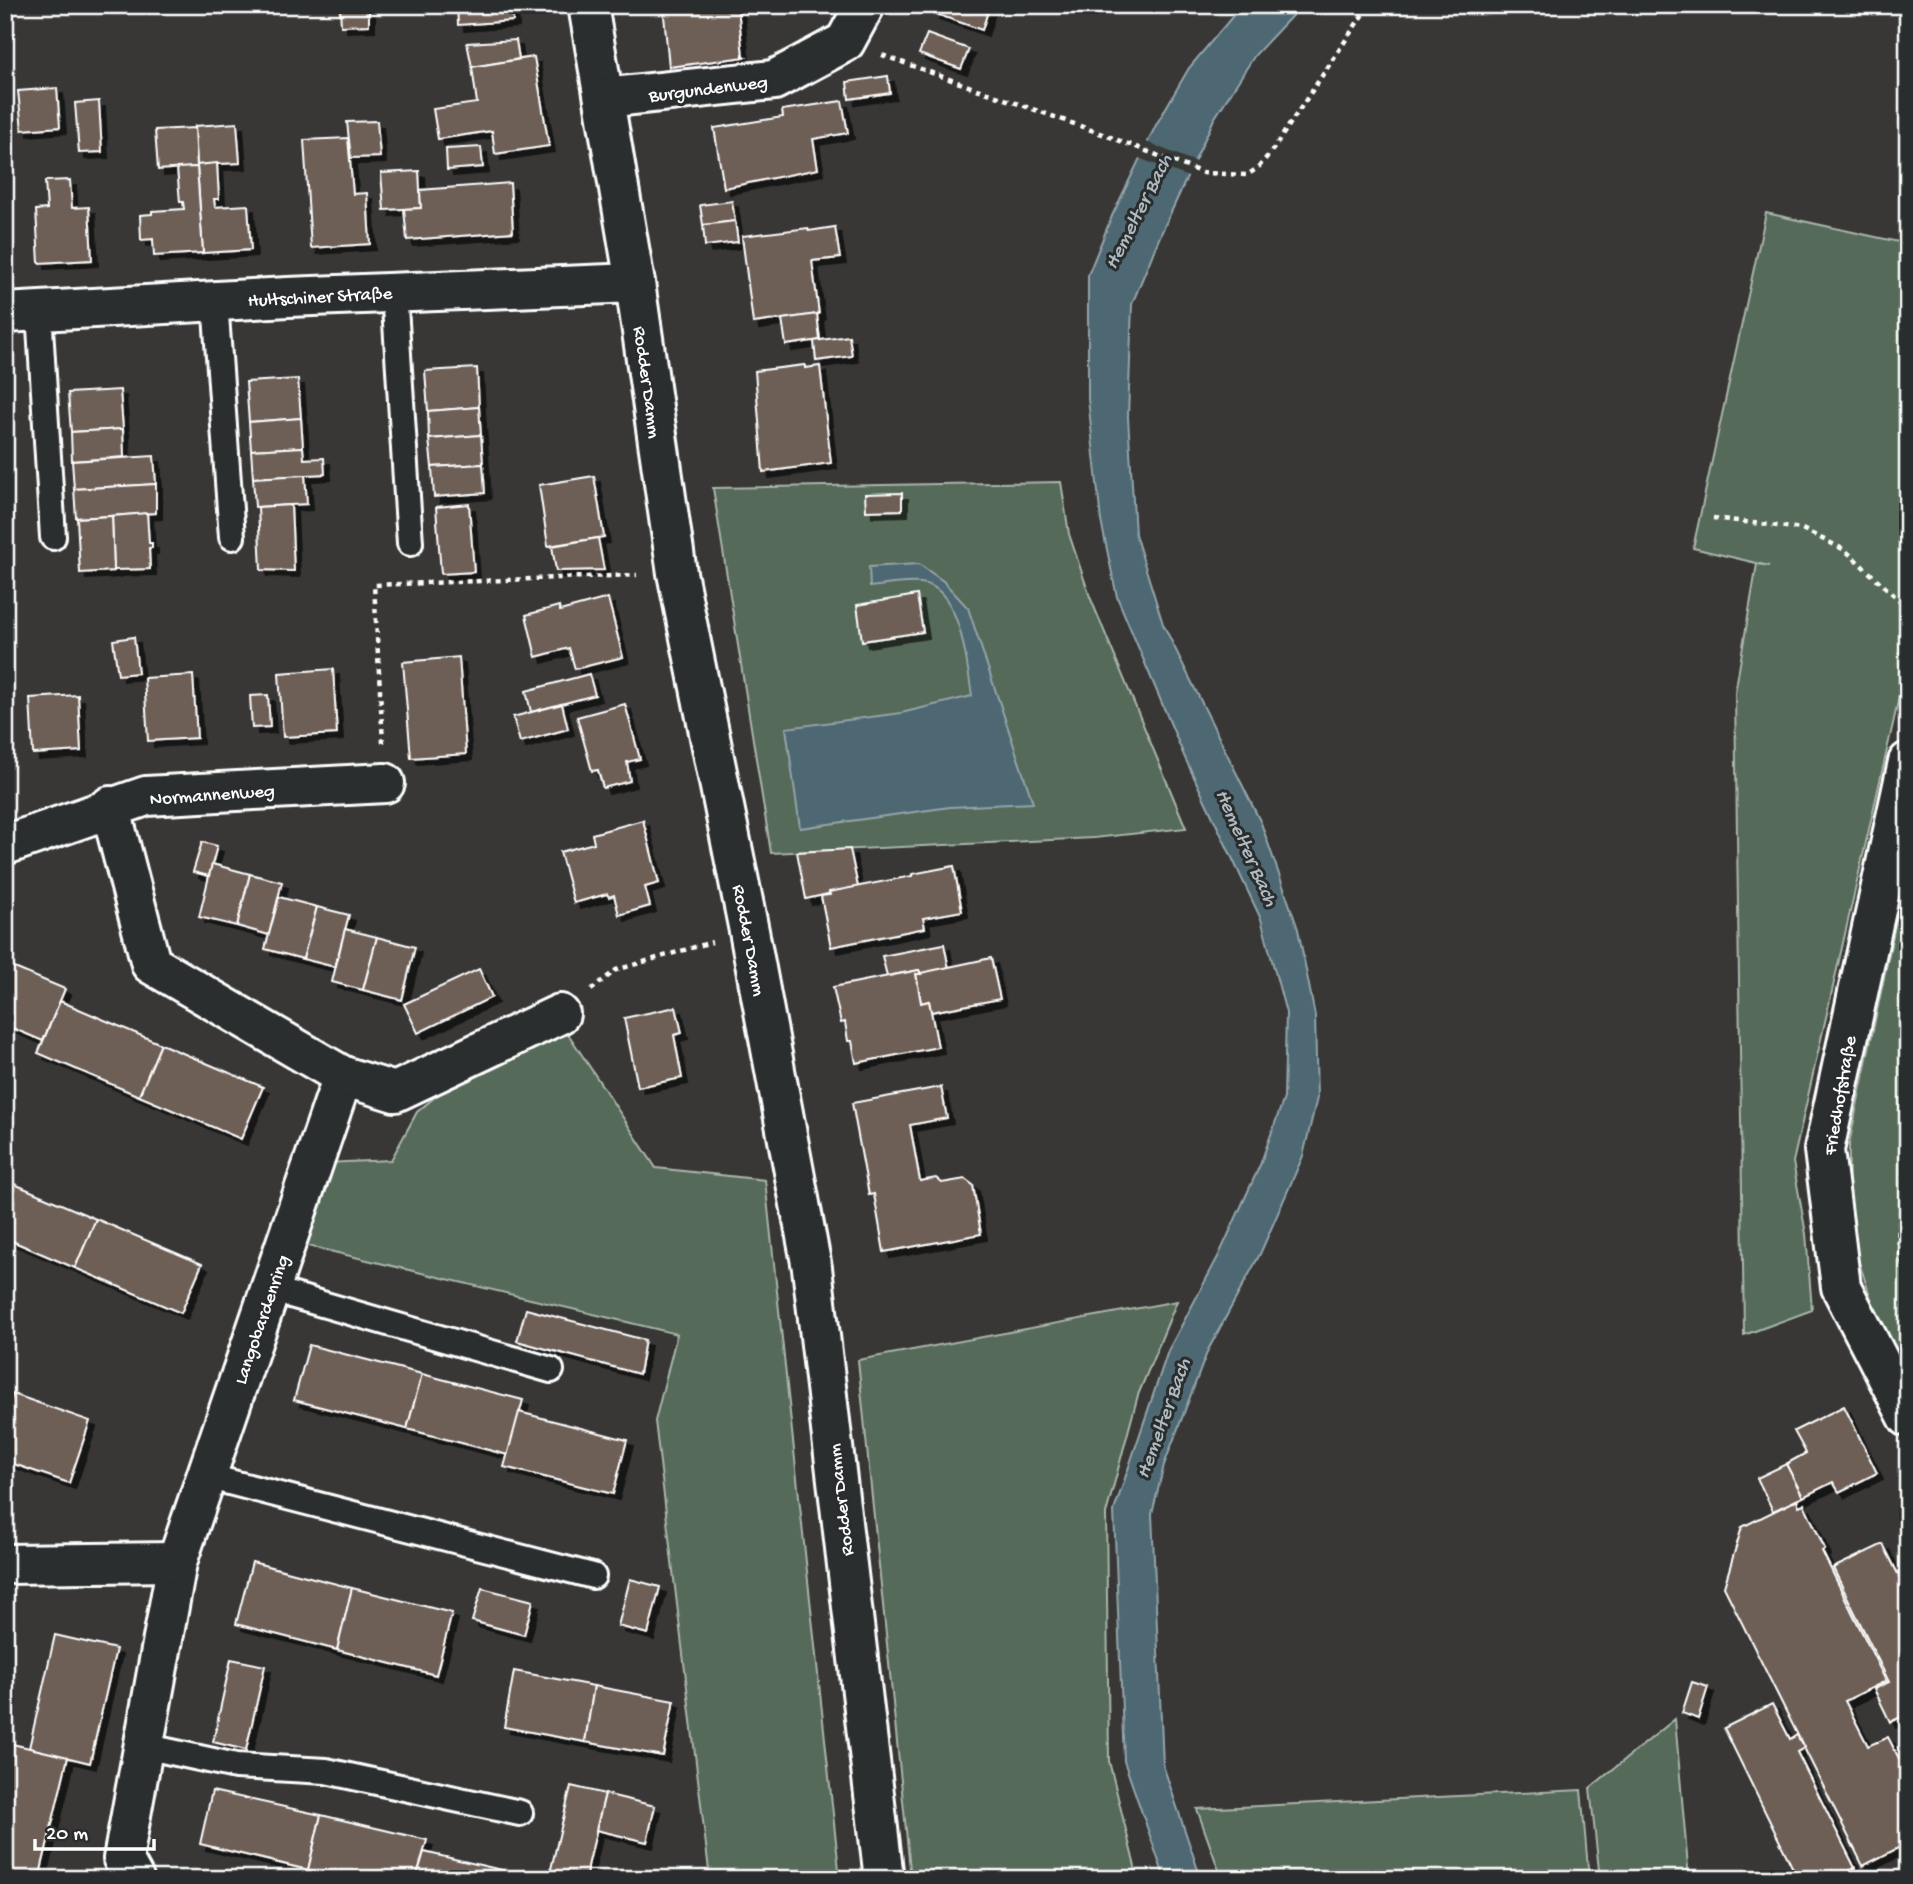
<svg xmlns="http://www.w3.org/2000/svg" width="1913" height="1884" viewBox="0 0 1913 1884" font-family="'Gochi Hand',sans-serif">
	<defs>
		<filter id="shadow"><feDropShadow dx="6" dy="6" stdDeviation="0" flood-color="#0009"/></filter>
	</defs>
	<rect width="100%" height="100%" fill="#383736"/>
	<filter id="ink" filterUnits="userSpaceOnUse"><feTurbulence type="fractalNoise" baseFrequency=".0143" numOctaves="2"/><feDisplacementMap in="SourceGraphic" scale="14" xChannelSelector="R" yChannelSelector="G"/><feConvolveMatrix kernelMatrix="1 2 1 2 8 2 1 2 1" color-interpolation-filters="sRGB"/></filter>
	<g filter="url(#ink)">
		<g fill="#546b58" stroke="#aab5ac" stroke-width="2">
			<polygon points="1766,213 1908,244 1908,658 1793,1162 1806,1234 1812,1310 1744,1335 1735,693 1757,564 1769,566 1693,548"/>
			<polygon points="1061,482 1069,534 1090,597 1186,828 1094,838 771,853 713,488"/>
			<polygon points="1908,864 1908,1376 1884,1338 1848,1229 1849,1144"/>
			<polygon points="563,1026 656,1168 765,1180 840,1879 710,1879 655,1421 677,1334 296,1243 325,1163 391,1160 417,1112 472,1066"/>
			<polygon points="1177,1301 1138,1395 1106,1514 1109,1761 1138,1879 911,1879 858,1360"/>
			<polygon points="1675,1719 1689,1879 1600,1879 1590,1788"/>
			<polygon points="1581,1790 1589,1879 1222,1879 1197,1809"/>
		</g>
		<g fill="#4d6772" stroke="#94a4aa" stroke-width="2">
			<polygon points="1242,5 1302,5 1255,55 1214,119 1160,236 1132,304 1128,417 1135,534 1163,624 1261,823 1298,929 1315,1016 1317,1098 1303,1156 1260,1254 1208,1350 1164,1465 1152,1514 1163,1765 1201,1879 1165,1879 1124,1761 1114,1511 1168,1351 1219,1255 1260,1165 1284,1098 1286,1013 1261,919 1185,758 1117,597 1101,521 1088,399 1088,275 1112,216 1156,125 1189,68"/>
			<path d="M 919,564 L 943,581 L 968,608 L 1033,803 L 950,807 L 800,828 L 786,728 L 901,713 L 972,696 C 967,666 961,585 920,583 C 904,582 886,585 870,587 L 869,567 Z"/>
		</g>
		<polygon fill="#383736" points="1144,141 1198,163 1191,178 1136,157"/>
		<g fill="#6e5e56" stroke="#fff" stroke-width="2" filter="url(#shadow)">
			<polygon points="457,5 512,5 513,21 458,25"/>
			<polygon points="663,5 727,5 727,10 738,8 743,56 745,57 669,67"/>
			<polygon points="936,5 990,5 982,30 933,13"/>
			<polygon points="369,7 369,25 341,26 340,9"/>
			<polygon points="927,34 969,49 961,69 919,54"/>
			<polygon points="516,40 519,59 472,67 467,43"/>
			<polygon points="534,57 549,146 495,154 492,131 438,139 433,109 477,103 472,67"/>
			<polygon points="888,76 890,93 849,99 847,82"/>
			<polygon points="57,88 60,127 22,130 18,91"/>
			<polygon points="99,101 102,152 79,153 75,103"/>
			<polygon points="842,101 848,133 813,139 818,169 724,188 714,128 783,117 782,110"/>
			<polygon points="377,121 380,157 351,158 347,122"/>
			<polygon points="237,123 240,163 197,165 195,126"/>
			<polygon points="195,128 197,167 158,170 155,130"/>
			<polygon points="348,138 353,194 367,193 370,244 311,248 304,140"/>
			<polygon points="481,147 483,167 447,170 446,149"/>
			<polygon points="217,163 219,199 214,199 215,207 248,205 251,250 203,253 197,165"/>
			<polygon points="197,167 203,253 154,256 153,239 141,240 140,215 152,214 152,211 184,209 183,202 180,202 177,168"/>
			<polygon points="419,171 421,208 384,210 381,173"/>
			<polygon points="70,180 72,208 89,207 92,260 39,263 36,210 47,209 45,181"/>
			<polygon points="510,183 513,232 407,240 404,209 421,208 420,190"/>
			<polygon points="732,201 735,221 703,225 700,205"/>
			<polygon points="735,221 738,242 705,246 703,225"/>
			<polygon points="835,227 840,258 812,261 819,314 753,323 742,236 808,228 809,231"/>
			<polygon points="817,314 820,340 786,345 782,319"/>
			<polygon points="849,336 852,356 816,361 814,341"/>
			<polygon points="805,365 805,368 820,366 831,463 763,472 755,371"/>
			<polygon points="477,368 479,407 428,411 425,371"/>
			<polygon points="298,379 301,418 249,422 246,382"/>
			<polygon points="120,390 123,429 71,432 68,393"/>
			<polygon points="479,407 481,435 429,439 428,411"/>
			<polygon points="301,418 303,447 251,450 249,422"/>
			<polygon points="123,429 124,457 72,461 71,432"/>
			<polygon points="481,435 483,464 432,467 429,439"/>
			<polygon points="303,447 304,459 324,458 325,474 253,478 251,450"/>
			<polygon points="154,456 156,484 74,489 72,461"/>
			<polygon points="483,464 485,493 434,497 432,467"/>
			<polygon points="305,475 307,504 255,507 253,478"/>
			<polygon points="594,476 604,537 548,546 539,485"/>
			<polygon points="156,484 156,513 76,518 74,489"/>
			<polygon points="902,493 902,510 866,511 865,494"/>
			<polygon points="469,504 474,572 441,574 436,507"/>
			<polygon points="291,505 294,571 261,570 258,507"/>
			<polygon points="147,513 149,543 152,543 152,548 149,548 150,569 114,570 112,516"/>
			<polygon points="112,516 114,571 80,573 77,518"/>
			<polygon points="598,538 604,570 556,571 552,546"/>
			<polygon points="917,595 923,632 862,641 857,605"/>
			<polygon points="608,598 623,657 575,669 569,648 536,657 526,615 559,606 560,611"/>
			<polygon points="134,637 138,673 118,675 113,640"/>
			<polygon points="459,657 466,754 411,758 403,662"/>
			<polygon points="333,669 337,734 283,737 279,673"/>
			<polygon points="589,674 595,695 531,712 526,691"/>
			<polygon points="193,675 197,738 148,741 144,678"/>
			<polygon points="78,695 81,751 33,754 30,698"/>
			<polygon points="268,695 270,727 252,728 250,696"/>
			<polygon points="562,704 568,729 520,742 513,717"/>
			<polygon points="625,704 640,759 627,762 630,781 603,788 598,770 592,771 577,717"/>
			<polygon points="643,820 659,883 645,887 650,906 619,915 614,895 609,897 607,894 574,903 560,852 594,843 592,834"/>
			<polygon points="202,842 217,846 209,876 193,872"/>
			<polygon points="850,849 858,887 806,899 797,852"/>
			<polygon points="212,864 250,874 237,926 199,917"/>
			<polygon points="954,866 962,911 923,918 925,928 831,947 821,896 830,895 829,892 912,876 912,874"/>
			<polygon points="250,874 282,882 269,935 237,926"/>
			<polygon points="279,897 317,907 303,959 265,949"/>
			<polygon points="317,907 349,915 335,967 303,959"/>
			<polygon points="345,929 377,937 363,990 332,982"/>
			<polygon points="377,937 415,947 402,1000 363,990"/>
			<polygon points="944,944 949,969 921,974 919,970 887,976 882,956"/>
			<polygon points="991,958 1000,999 931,1012 929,1001 921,1003 916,974"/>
			<polygon points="5,964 65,989 43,1041 5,1025"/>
			<polygon points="479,969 492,997 418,1033 404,1004"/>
			<polygon points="919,970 921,974 916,974 921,1003 929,1001 938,1047 856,1063 852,1041 848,1041 845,1022 841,1023 833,987"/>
			<polygon points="60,1001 161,1044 139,1096 38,1053"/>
			<polygon points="676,1007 682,1033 674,1035 682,1078 638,1087 624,1018"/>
			<polygon points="161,1044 263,1087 241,1139 139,1096"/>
			<polygon points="941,1087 947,1118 910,1125 920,1181 936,1178 942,1183 965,1179 973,1185 981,1234 884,1252 874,1194 869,1195 852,1103"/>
			<polygon points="5,1180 96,1219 75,1268 5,1238"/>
			<polygon points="96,1219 202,1264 181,1313 75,1268"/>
			<polygon points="526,1309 645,1340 639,1374 517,1341"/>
			<polygon points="309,1345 422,1374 407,1429 294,1400"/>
			<polygon points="422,1374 523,1400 508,1455 407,1429"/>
			<polygon points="13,1394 90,1421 69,1483 5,1461 5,1415"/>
			<polygon points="1844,1406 1877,1473 1839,1492 1833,1482 1803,1497 1786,1464 1806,1453 1794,1431"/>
			<polygon points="519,1412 627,1440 613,1494 504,1467"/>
			<polygon points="1786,1464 1803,1497 1773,1511 1757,1478"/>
			<polygon points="1797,1500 1799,1506 1804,1504 1825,1549 1822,1551 1886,1681 1845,1701 1868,1746 1888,1737 1908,1776 1908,1843 1863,1866 1724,1587 1742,1527"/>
			<polygon points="1883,1544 1908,1594 1908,1714 1890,1722 1874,1689 1889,1682 1833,1568"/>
			<polygon points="252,1562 352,1588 337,1650 236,1624"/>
			<polygon points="630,1579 660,1587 648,1634 618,1626"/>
			<polygon points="352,1588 452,1613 436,1675 337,1650"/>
			<polygon points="482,1588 533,1601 524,1635 472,1621"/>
			<polygon points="55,1635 116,1649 90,1763 29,1748"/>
			<polygon points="231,1659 265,1666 246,1750 213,1742"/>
			<polygon points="514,1671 594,1686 585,1742 504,1727"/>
			<polygon points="1692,1682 1708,1687 1698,1719 1682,1713"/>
			<polygon points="594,1686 674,1701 663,1756 585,1742"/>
			<polygon points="1772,1704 1790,1739 1797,1735 1804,1748 1797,1752 1855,1868 1833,1879 1798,1879 1724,1728"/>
			<polygon points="8,1743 68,1757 39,1879 5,1879 5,1756"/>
			<polygon points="571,1786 605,1794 585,1879 550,1873"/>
			<polygon points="212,1791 321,1815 308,1870 200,1844"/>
			<polygon points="605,1794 655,1806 647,1842 596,1830"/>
			<polygon points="321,1815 427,1840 416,1879 342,1879 308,1870"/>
			<polygon points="424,1852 532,1877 532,1879 416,1879"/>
		</g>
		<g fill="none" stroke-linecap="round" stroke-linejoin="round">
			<g stroke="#fff" stroke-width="30">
				<g id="service">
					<polyline points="394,291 410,543"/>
					<polyline points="215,301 232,537"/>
					<polyline points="39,311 53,537"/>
					<polyline points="270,1289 551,1370"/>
					<polyline points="206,1476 593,1576"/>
					<polyline points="144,1746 236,1766 326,1771 520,1813"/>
				</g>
			</g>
			<g stroke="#fff" stroke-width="44">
				<g id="minor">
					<polyline points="588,5 635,283 677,573 749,931 812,1268 884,1879"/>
					<polyline points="604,98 774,80 845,42 865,5"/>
					<polyline points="5,313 288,297 635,283"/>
					<polyline points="1908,762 1824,1150 1841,1287 1908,1417"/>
					<polyline points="110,806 151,964 343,1076 177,1562 123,1859 134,1879"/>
					<polyline points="5,845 146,796 385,783"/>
					<polyline points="343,1076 395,1092 560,1014"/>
					<polyline points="5,1564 177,1562"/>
				</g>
			</g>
			<g stroke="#fff" stroke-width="4.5" stroke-dasharray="5 5" stroke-linecap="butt">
				<polyline points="882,55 1105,135 1203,173 1247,175 1258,168 1274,148 1369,5"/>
				<polyline points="1713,518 1802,529 1845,550 1908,608"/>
				<polyline points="383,743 374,585 637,575"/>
				<polyline points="591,990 616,970 712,942"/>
				<path d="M 1908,1192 C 1898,1225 1893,1243 1908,1275"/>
			</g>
			<use href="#service" stroke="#2a2d2e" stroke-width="24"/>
			<use href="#minor" stroke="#2a2d2e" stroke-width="38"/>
		</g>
	</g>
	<g text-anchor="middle" stroke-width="6" stroke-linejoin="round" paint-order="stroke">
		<g font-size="19" fill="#fff" stroke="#2a2d2e">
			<text transform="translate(708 87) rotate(-7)" y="7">Burgundenweg</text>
			<text transform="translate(320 295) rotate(-3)" y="7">Hultschiner Straße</text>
			<text transform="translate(649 382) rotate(82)" y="7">Rodder Damm</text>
			<text transform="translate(212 793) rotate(-4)" y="7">Normannenweg</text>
			<text transform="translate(751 940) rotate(79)" y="7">Rodder Damm</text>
			<text transform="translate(1838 1095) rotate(-80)" y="7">Friedhofstraße</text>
			<text transform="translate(260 1319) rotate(-71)" y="7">Langobardenring</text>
			<text transform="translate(839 1500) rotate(-97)" y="7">Rodder Damm</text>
		</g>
		<g font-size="21" font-style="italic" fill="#afbbc0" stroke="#2a2d2e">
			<text transform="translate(1137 211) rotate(-63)" y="7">Hemelter Bach</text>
			<text transform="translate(1248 847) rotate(66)" y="7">Hemelter Bach</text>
			<text transform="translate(1162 1418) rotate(-70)" y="7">Hemelter Bach</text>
		</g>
	</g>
	<rect width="1913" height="1884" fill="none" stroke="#2a2d2e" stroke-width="28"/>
	<rect x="14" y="14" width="1885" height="1856" fill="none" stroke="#fff" stroke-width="2.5" filter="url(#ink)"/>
	<path d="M35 1839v10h119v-10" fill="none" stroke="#ffffff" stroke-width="3.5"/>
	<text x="46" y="1839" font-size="21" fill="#ffffff" stroke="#2a2d2e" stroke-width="5" paint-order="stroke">20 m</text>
</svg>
